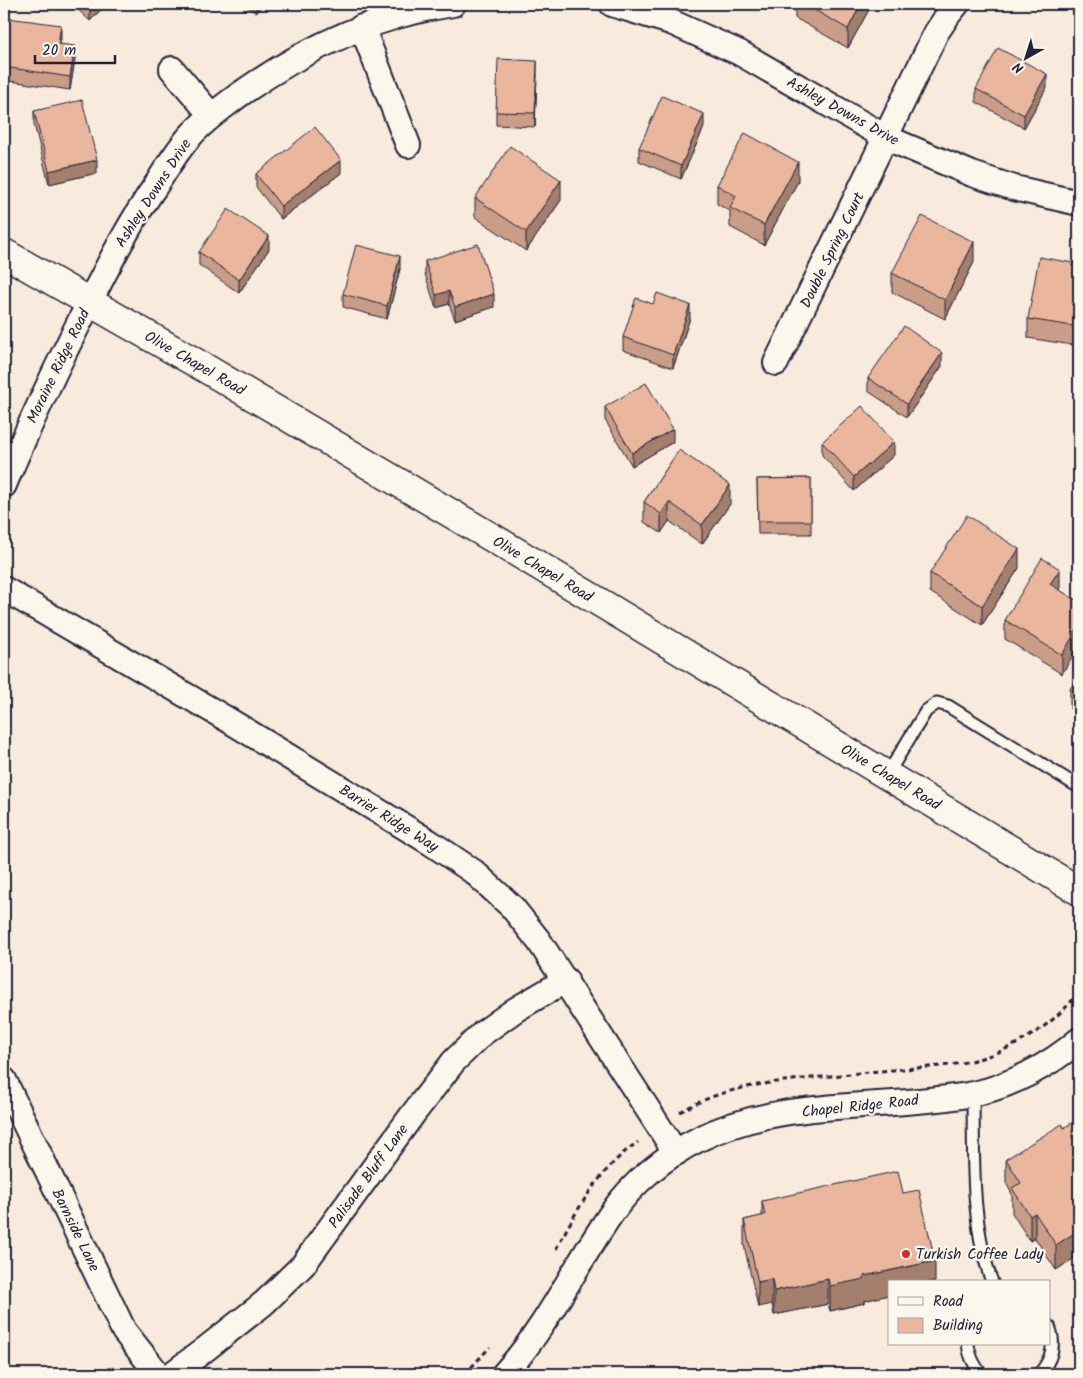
<svg xmlns="http://www.w3.org/2000/svg" width="1083" height="1378" viewBox="0 0 1083 1378" font-family="Kalam,sans-serif">
	<rect width="100%" height="100%" fill="#f8eadc"/>
	<filter id="ink" filterUnits="userSpaceOnUse"><feTurbulence type="fractalNoise" baseFrequency=".02" numOctaves="2"/><feDisplacementMap in="SourceGraphic" scale="10" xChannelSelector="R" yChannelSelector="G"/><feConvolveMatrix kernelMatrix="1 2 1 2 8 2 1 2 1" color-interpolation-filters="sRGB"/></filter>
	<g filter="url(#ink)">
		<g fill="none" stroke-linecap="round" stroke-linejoin="round">
			<g stroke="#22223b" stroke-width="15">
				<g id="lane">
					<polyline points="887,775 926,711 937,703 948,706 1079,787"/>
					<path d="M 973,1094 C 974,1155 970,1223 992,1282"/>
					<path d="M 968,1344 C 969,1356 974,1365 981,1374"/>
					<path d="M 1039,1374 C 1052,1360 1056,1344 1049,1326"/>
				</g>
			</g>
			<g stroke="#22223b" stroke-width="28">
				<g id="street">
					<polyline points="612,4 671,22 740,53 887,138 972,174 1014,188 1079,203"/>
					<polyline points="362,27 408,145"/>
					<polyline points="172,69 211,115"/>
					<polyline points="776,363 936,33 948,15 957,4"/>
					<path d="M 4,485 C 29,425 57,366 87,307 C 108,266 129,224 156,185 C 167,168 178,148 193,133 C 207,118 223,107 239,95 C 302,50 375,15 453,4"/>
					<polyline points="4,589 225,718 431,843 474,872 512,907 539,941 676,1153"/>
					<polyline points="4,1080 124,1331 158,1374"/>
					<polyline points="172,1374 203,1351 264,1303 303,1265 413,1114 454,1061 483,1033 515,1010 566,980"/>
					<path d="M 504,1374 C 548,1326 574,1267 611,1214 C 632,1183 665,1156 699,1139 C 782,1097 883,1111 973,1094 C 1011,1086 1050,1065 1079,1040"/>
				</g>
			</g>
			<g stroke="#22223b" stroke-width="31">
				<polyline id="secondary" points="4,253 205,368 518,553 1079,891"/>
			</g>
			<g stroke="#22223b" stroke-width="3" stroke-dasharray="5 4" stroke-linecap="butt">
				<path d="M 680,1112 C 724,1086 772,1082 822,1077 C 849,1074 877,1071 905,1069 C 923,1067 942,1067 961,1063 C 1005,1055 1048,1030 1076,996"/>
				<path d="M 556,1249 C 577,1209 601,1167 638,1142"/>
				<polyline points="465,1374 490,1347"/>
			</g>
			<use href="#lane" stroke="#fbf7ec" stroke-width="11"/>
			<use href="#street" stroke="#fbf7ec" stroke-width="24"/>
			<use href="#secondary" stroke="#fbf7ec" stroke-width="28"/>
		</g>
		<g fill="#c99d87" stroke="#22223b">
			<polygon points="72,4 106,4 90,21"/>
			<polygon points="244,4 263,4 256,13"/>
			<polygon points="795,4 872,4 848,48 795,18"/>
			<polygon points="61,38 60,44 75,59 70,90 4,80 4,46"/>
			<polygon points="537,74 535,127 496,125 496,112"/>
			<polygon points="1047,87 1024,128 976,102 976,89"/>
			<polygon points="34,111 97,173 49,184 34,124"/>
			<polygon points="704,127 681,179 639,161 639,148"/>
			<polygon points="341,173 281,219 256,187 256,174"/>
			<polygon points="798,181 764,245 730,227 730,211 717,204 717,185"/>
			<polygon points="475,198 561,200 526,251 475,217"/>
			<polygon points="269,249 239,293 199,265 199,252"/>
			<polygon points="425,261 494,307 455,320 449,304 436,308 425,274"/>
			<polygon points="974,262 945,319 892,292 892,273"/>
			<polygon points="1079,264 1079,346 1028,338 1028,319"/>
			<polygon points="400,269 387,319 343,307 343,294"/>
			<polygon points="690,318 673,368 623,350 623,337"/>
			<polygon points="942,366 907,417 868,391 868,378"/>
			<polygon points="605,407 673,442 632,466 605,420"/>
			<polygon points="822,442 894,455 854,491 822,455"/>
			<polygon points="679,450 730,504 702,544 669,521 661,533 644,522 644,502"/>
			<polygon points="811,478 811,534 758,534 757,479"/>
			<polygon points="1019,568 982,625 930,592 930,573"/>
			<polygon points="1060,588 1059,590 1079,602 1062,674 1005,639 1005,620"/>
			<polygon points="1079,676 1079,715 1070,709 1070,689"/>
			<polygon points="1079,1118 1079,1255 1056,1270 1035,1238 1030,1241 1012,1213 1012,1194 1006,1183 1006,1159 1064,1128"/>
			<polygon points="903,1193 935,1282 864,1301 864,1303 830,1311 828,1304 774,1315 772,1304 758,1307 744,1245 744,1220 762,1216 762,1201"/>
		</g>
		<g fill="#a47f6e" stroke="#22223b">
			<polygon points="90,4 106,4 90,21"/>
			<polygon points="256,4 263,4 256,13"/>
			<polygon points="861,4 872,4 848,48 848,29"/>
			<polygon points="61,25 61,38 58,57 58,44"/>
			<polygon points="75,46 75,59 70,90 70,77"/>
			<polygon points="537,61 537,74 535,127 535,113"/>
			<polygon points="1047,74 1047,87 1024,128 1024,115"/>
			<polygon points="704,114 704,127 681,179 681,166"/>
			<polygon points="97,160 97,173 49,184 49,171"/>
			<polygon points="341,160 341,173 281,219 281,206"/>
			<polygon points="798,162 798,181 764,245 764,225"/>
			<polygon points="561,180 561,200 526,251 526,232"/>
			<polygon points="269,236 269,249 239,293 239,280"/>
			<polygon points="974,242 974,262 945,319 945,300"/>
			<polygon points="400,256 400,269 387,319 387,306"/>
			<polygon points="449,291 449,304 436,308 436,295"/>
			<polygon points="494,294 494,307 455,320 455,307"/>
			<polygon points="690,305 690,318 673,368 673,355"/>
			<polygon points="942,353 942,366 907,417 907,404"/>
			<polygon points="673,429 673,442 632,466 632,453"/>
			<polygon points="894,442 894,455 854,491 854,477"/>
			<polygon points="730,485 730,504 702,544 702,525"/>
			<polygon points="669,502 669,521 661,533 661,514"/>
			<polygon points="1019,549 1019,568 982,625 982,606"/>
			<polygon points="1060,569 1060,588 1050,603 1050,584"/>
			<polygon points="1079,626 1079,645 1062,674 1062,655"/>
			<polygon points="1035,1213 1035,1238 1030,1241 1030,1216"/>
			<polygon points="1079,1230 1079,1255 1056,1270 1056,1245"/>
			<polygon points="935,1261 935,1282 889,1282 889,1295 864,1301 864,1303 830,1311 830,1286 864,1276"/>
			<polygon points="772,1279 772,1304 758,1307 758,1282"/>
			<polygon points="828,1279 828,1304 774,1315 774,1291"/>
		</g>
		<g fill="#eab69d" stroke="#22223b">
			<polygon points="804,4 861,4 848,29"/>
			<polygon points="8,18 61,25 58,44 75,46 70,77 4,67 4,46"/>
			<polygon points="998,48 1047,74 1024,115 976,89"/>
			<polygon points="498,59 537,61 535,113 496,112"/>
			<polygon points="662,96 704,114 681,166 639,148"/>
			<polygon points="82,100 97,160 49,171 34,111"/>
			<polygon points="315,127 341,160 281,206 256,174"/>
			<polygon points="745,133 798,162 764,225 730,208 736,196 717,185"/>
			<polygon points="510,146 561,180 526,232 475,198"/>
			<polygon points="228,209 269,236 239,280 199,252"/>
			<polygon points="922,216 974,242 945,300 892,273"/>
			<polygon points="478,244 494,294 455,307 449,291 436,295 425,261"/>
			<polygon points="356,245 400,256 387,306 343,294"/>
			<polygon points="1039,257 1079,264 1079,327 1028,319"/>
			<polygon points="657,293 690,305 673,355 623,337 636,298 653,304"/>
			<polygon points="904,326 942,353 907,404 868,378"/>
			<polygon points="646,383 673,429 632,453 605,407"/>
			<polygon points="862,406 894,442 854,477 822,442"/>
			<polygon points="679,450 730,485 702,525 669,502 661,514 644,502"/>
			<polygon points="811,478 811,521 758,521 757,479"/>
			<polygon points="967,515 1019,549 982,606 930,573"/>
			<polygon points="1042,558 1060,569 1050,584 1079,602 1079,626 1062,655 1005,620"/>
			<polygon points="1079,676 1079,696 1070,689"/>
			<polygon points="1079,1118 1079,1230 1056,1245 1035,1213 1030,1216 1012,1188 1021,1183 1006,1159 1062,1124 1064,1128"/>
			<polygon points="898,1171 903,1193 919,1190 935,1261 864,1276 864,1279 830,1286 828,1279 774,1291 772,1279 758,1282 744,1220 765,1215 762,1201"/>
		</g>
	</g>
	<circle fill="#c8321e" stroke="#fbf7ec" stroke-width="2" cx="906" cy="1254" r="5"/>
	<g text-anchor="middle" stroke-width="4.5" stroke-linejoin="round" paint-order="stroke">
		<g font-size="15" fill="#22223b" stroke="#fbf7ec">
			<text transform="translate(843 111) rotate(29)" y="5">Ashley Downs Drive</text>
			<text transform="translate(153 193) rotate(-57)" y="5">Ashley Downs Drive</text>
			<text transform="translate(832 250) rotate(-64)" y="5">Double Spring Court</text>
			<text transform="translate(195 363) rotate(30)" y="5">Olive Chapel Road</text>
			<text transform="translate(58 366) rotate(-64)" y="5">Moraine Ridge Road</text>
			<text transform="translate(543 569) rotate(31)" y="5">Olive Chapel Road</text>
			<text transform="translate(891 777) rotate(31)" y="5">Olive Chapel Road</text>
			<text transform="translate(389 818) rotate(32)" y="5">Barrier Ridge Way</text>
			<text transform="translate(860 1106) rotate(-6)" y="5">Chapel Ridge Road</text>
			<text transform="translate(368 1176) rotate(-54)" y="5">Palisade Bluff Lane</text>
			<text transform="translate(76 1230) rotate(64)" y="5">Barnside Lane</text>
		</g>
		<g font-size="15" fill="#22223b" stroke="#fbf7ec" text-anchor="start">
			<text x="916" y="1259">Turkish Coffee Lady</text>
		</g>
	</g>
	<rect width="1083" height="1378" fill="none" stroke="#fbf7ec" stroke-width="20"/>
	<rect x="10" y="10" width="1063" height="1358" fill="none" stroke="#22223b" stroke-width="2" filter="url(#ink)"/>
	<rect x="888" y="1280" width="162" height="65" fill="#fbf7ec" stroke="#a4a2a5"/>
	<rect x="898" y="1297" width="25" height="8" fill="#fbf7ec" stroke="#a4a2a5"/>
	<text x="933" y="1306" font-size="15" fill="#22223b">Road</text>
	<rect x="898" y="1318" width="25" height="15" fill="#eab69d" stroke="#a4a2a5"/>
	<text x="933" y="1330" font-size="15" fill="#22223b">Building</text>
	<g transform="translate(1026 58) rotate(219)" stroke="#fbf7ec" stroke-width="4" paint-order="stroke">
	<path d="M0-4L9 19L0 12L-9 19Z" fill="#22223b"/>
	<text y="-8" font-size="14" font-weight="bold" text-anchor="middle" fill="#22223b">N</text>
	</g>
	<path d="M35 55v8h80v-8" fill="none" stroke="#22223b" stroke-width="2.5"/>
	<text x="42" y="55" font-size="15" fill="#22223b" stroke="#fbf7ec" stroke-width="4" paint-order="stroke">20 m</text>
</svg>
